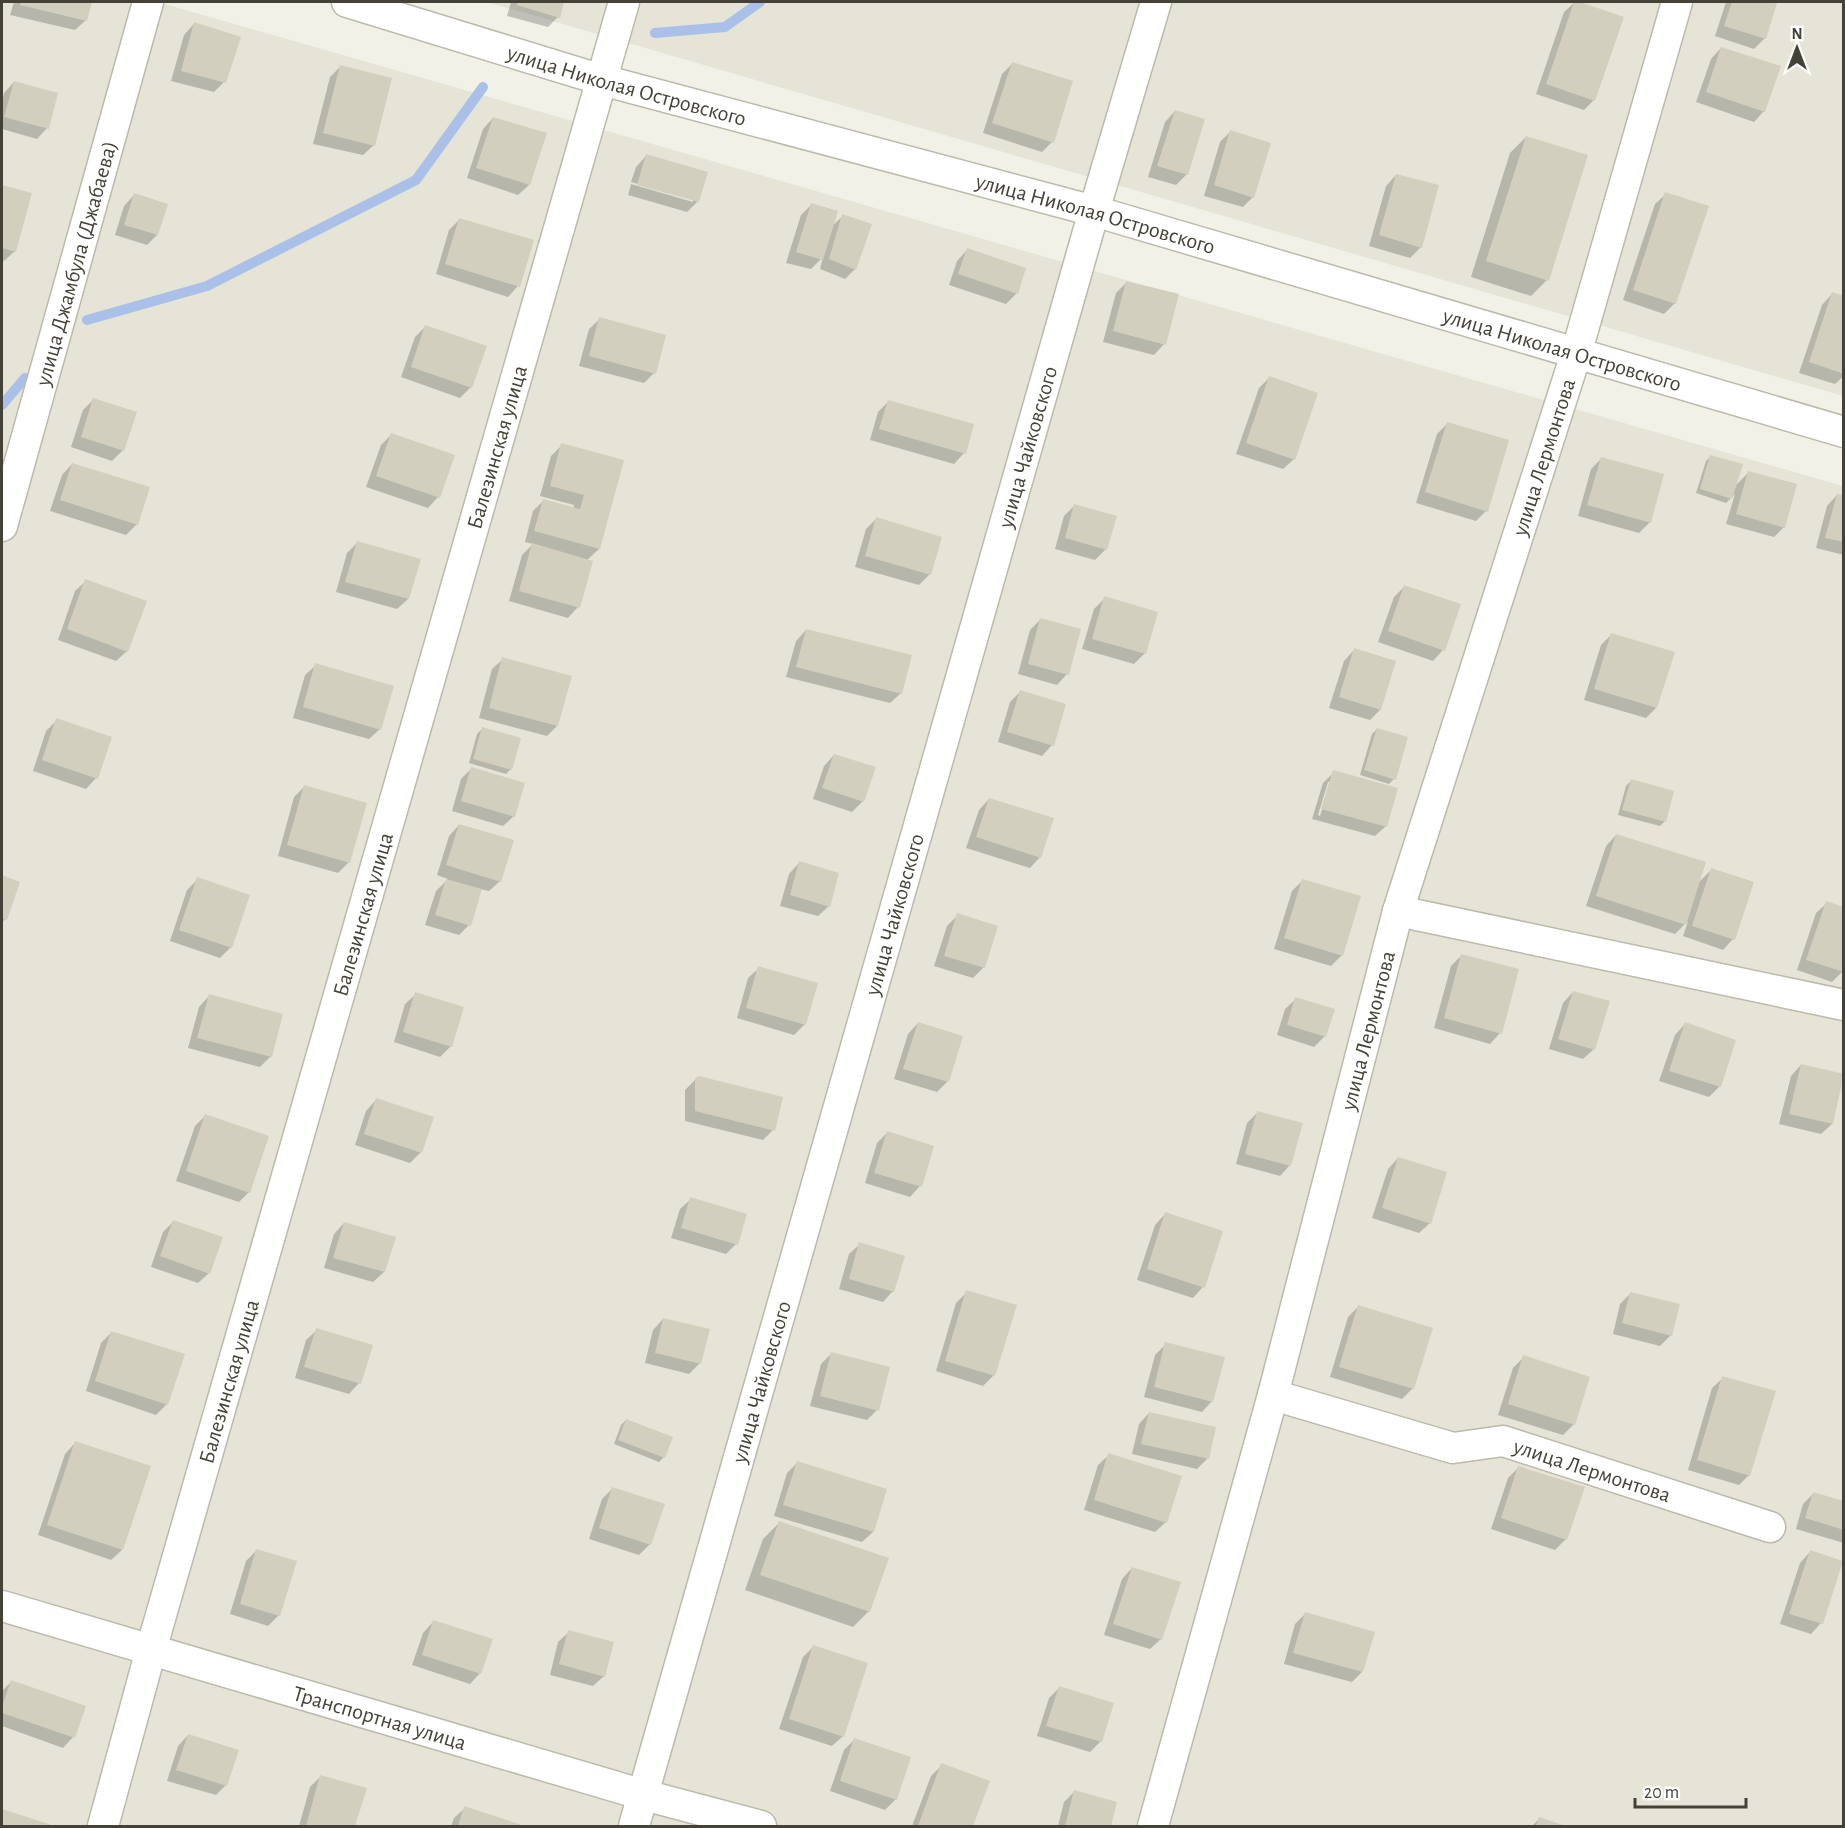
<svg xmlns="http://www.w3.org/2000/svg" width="1845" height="1828" viewBox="0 0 1845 1828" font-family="'Alegreya Sans',sans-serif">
	<rect width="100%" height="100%" fill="#f2f1e7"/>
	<g fill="#e5e4d6">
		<polygon points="2,2 158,2 1843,486 1843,1826 2,1826"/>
		<polygon points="487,2 1843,2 1843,396"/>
	</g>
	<g fill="#0003" fill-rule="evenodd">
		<polygon points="14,2 90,2 86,20 75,30 10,15"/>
		<polygon points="511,2 563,2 558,17 548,27 507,16"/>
		<polygon points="1575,2 1622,18 1594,100 1584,110 1536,94 1564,12"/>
		<polygon points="1726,2 1766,2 1775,4 1765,38 1754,49 1715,36"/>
		<polygon points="194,24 224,82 214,92 171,81 184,35"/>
		<polygon points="1721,48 1764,111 1754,122 1696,102 1711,59"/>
		<polygon points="1012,64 1052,142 1042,152 983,133 1002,74"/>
		<polygon points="340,67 374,145 363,155 313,144 330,77"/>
		<polygon points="14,82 47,128 37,139 2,129 2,102 4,93"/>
		<polygon points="1175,111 1203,120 1186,175 1176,185 1148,177 1165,122"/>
		<polygon points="493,118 529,185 518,195 467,178 483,129"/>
		<polygon points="1230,132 1253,197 1243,207 1204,196 1220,142"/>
		<polygon points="1526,137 1586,156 1547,280 1531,296 1471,277 1510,153"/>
		<polygon points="646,156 698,201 687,212 628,195 631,184 693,202 693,199 631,182 636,167"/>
		<polygon points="1396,175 1421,247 1410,258 1369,246 1386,186"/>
		<polygon points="2,187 30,194 15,251 4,261 2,260"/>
		<polygon points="1666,194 1675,303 1664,314 1623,300 1655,204"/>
		<polygon points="134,195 157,235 147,245 115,235 124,206"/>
		<polygon points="811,205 831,227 843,216 855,269 845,279 820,269 823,257 811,269 786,263 801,215"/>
		<polygon points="460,219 518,286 508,297 436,274 449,230"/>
		<polygon points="967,250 1017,293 1006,304 949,285 957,261"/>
		<polygon points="1127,282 1164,344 1154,355 1103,342 1116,293"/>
		<polygon points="1832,294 1844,298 1844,376 1835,384 1799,373 1822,305"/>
		<polygon points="600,319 654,373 644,383 579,366 589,329"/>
		<polygon points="426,326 485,347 470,388 460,398 401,377 415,337"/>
		<polygon points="1269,378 1294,459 1283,469 1236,454 1259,388"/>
		<polygon points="94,399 123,450 112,461 71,447 83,410"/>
		<polygon points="889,401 964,453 954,464 870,440 878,412"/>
		<polygon points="1447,424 1486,511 1476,521 1416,503 1437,434"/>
		<polygon points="391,435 438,497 428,508 366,487 381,445"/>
		<polygon points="562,445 622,461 599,549 586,561 578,607 568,618 509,601 522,555 533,544 525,542 533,511 543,501 573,509 574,505 540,496 551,456"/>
		<polygon points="1711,456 1734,487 1749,472 1784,527 1774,537 1726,524 1735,494 1726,503 1696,493 1706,461"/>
		<polygon points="1601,459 1662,475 1649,523 1639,533 1578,516 1591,469"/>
		<polygon points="72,464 137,524 126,535 50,511 62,475"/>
		<polygon points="1837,495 1844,497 1844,555 1816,548 1827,506"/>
		<polygon points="1075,505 1106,549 1095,560 1055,549 1064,516"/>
		<polygon points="876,519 940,538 929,575 919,585 855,567 866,529"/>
		<polygon points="358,542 419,560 408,599 397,609 336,592 347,553"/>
		<polygon points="86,581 127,651 116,661 58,640 75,591"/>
		<polygon points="1405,586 1443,650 1433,661 1378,642 1394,597"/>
		<polygon points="1105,598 1145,653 1134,664 1082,649 1094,609"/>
		<polygon points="1040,620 1067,674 1057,685 1018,674 1030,630"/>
		<polygon points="806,630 901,693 890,703 786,677 796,641"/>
		<polygon points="1611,635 1656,708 1646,718 1584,700 1601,645"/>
		<polygon points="1354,650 1380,710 1370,720 1329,708 1344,661"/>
		<polygon points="503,659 557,726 547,736 479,718 492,669"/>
		<polygon points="316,665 380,729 369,739 293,718 305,675"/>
		<polygon points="1020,692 1052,745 1042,756 998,742 1010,702"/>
		<polygon points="57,720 96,778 86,789 33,771 46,731"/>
		<polygon points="482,729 511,769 506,774 469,763 477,734"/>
		<polygon points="1377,729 1394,779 1389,784 1360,775 1372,734"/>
		<polygon points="834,755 863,801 852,812 813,799 824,766"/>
		<polygon points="471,769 514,816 503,826 452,811 461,779"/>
		<path d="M 1334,772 L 1386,826 L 1375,836 L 1312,819 L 1323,783 ZM 1328,782 L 1331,782 L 1320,816 L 1318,815 Z"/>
		<polygon points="1631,781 1665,821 1660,826 1618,815 1626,786"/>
		<polygon points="305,786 349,862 338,873 278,856 294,797"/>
		<polygon points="989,799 1040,857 1030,868 966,848 979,810"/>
		<polygon points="459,825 500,881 489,891 480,889 469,925 459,935 425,925 436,891 448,879 437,875 449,836"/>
		<polygon points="1616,835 1698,883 1712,869 1733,939 1723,950 1683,936 1688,921 1675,934 1586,906 1606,846"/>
		<polygon points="799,863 829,906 818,916 780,906 789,874"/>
		<polygon points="2,877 18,883 5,919 2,923"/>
		<polygon points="198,879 231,947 220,958 170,941 187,890"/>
		<polygon points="1303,880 1342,955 1331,966 1274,949 1292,891"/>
		<polygon points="1827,903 1843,971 1832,982 1797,970 1816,913"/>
		<polygon points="958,915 996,927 983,968 973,978 934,966 947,926"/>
		<polygon points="1462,955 1500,1033 1490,1044 1434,1028 1451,966"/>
		<polygon points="759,968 805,1024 794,1035 737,1018 748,978"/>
		<polygon points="1573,992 1594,1049 1583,1059 1549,1049 1563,1003"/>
		<polygon points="416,994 451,1046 440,1057 394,1042 405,1004"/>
		<polygon points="209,996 271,1056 260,1067 188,1048 199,1007"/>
		<polygon points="1296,999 1325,1036 1314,1047 1277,1035 1285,1009"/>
		<polygon points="918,1023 961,1037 947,1082 937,1092 894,1079 908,1034"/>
		<polygon points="1685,1024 1734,1041 1719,1087 1709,1097 1659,1081 1675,1035"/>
		<polygon points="1801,1065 1843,1075 1832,1124 1821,1134 1779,1124 1791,1076"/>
		<polygon points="696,1079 773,1130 763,1140 685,1121 685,1090"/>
		<polygon points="376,1100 421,1152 410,1163 355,1145 366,1111"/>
		<polygon points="1257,1113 1290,1165 1280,1176 1236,1164 1247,1123"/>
		<polygon points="205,1116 249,1192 239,1202 176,1181 195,1126"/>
		<polygon points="887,1133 920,1186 910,1197 865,1183 877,1143"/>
		<polygon points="1398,1158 1430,1223 1419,1233 1372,1218 1388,1169"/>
		<polygon points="691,1199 736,1244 726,1254 671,1238 680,1209"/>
		<polygon points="1165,1214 1203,1287 1193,1298 1137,1280 1155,1225"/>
		<polygon points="173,1222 209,1273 198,1283 151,1267 163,1232"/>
		<polygon points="344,1223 394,1238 384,1272 373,1282 324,1268 334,1234"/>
		<polygon points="860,1244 893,1291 883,1302 839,1289 849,1254"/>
		<polygon points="967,1292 994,1375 983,1386 936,1371 956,1303"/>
		<polygon points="1631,1293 1671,1335 1660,1346 1613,1334 1620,1304"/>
		<polygon points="1358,1307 1413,1388 1402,1399 1330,1377 1348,1317"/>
		<polygon points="663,1319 700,1363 689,1374 645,1363 653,1330"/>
		<polygon points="317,1330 359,1383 349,1394 295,1378 306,1340"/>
		<polygon points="112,1332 167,1404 156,1415 86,1391 101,1343"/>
		<polygon points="1166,1344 1212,1401 1202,1412 1144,1397 1155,1355"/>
		<polygon points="831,1354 877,1410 867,1420 810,1406 821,1364"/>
		<polygon points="1524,1357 1588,1378 1573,1425 1563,1435 1498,1415 1513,1368"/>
		<polygon points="1723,1378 1749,1475 1739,1485 1688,1470 1712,1388"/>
		<polygon points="1149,1413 1208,1458 1197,1469 1132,1454 1139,1424"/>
		<polygon points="626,1420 664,1457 659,1462 614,1444 621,1425"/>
		<polygon points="75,1443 122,1550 111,1560 38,1535 65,1454"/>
		<polygon points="1109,1455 1166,1522 1155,1532 1084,1510 1098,1465"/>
		<polygon points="797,1463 885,1490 873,1532 862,1542 774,1516 787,1473"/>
		<polygon points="1519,1467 1566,1539 1555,1550 1491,1529 1508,1478"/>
		<polygon points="613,1488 650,1544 639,1555 589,1539 602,1499"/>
		<polygon points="1814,1493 1844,1502 1844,1543 1796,1529 1803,1504"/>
		<polygon points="779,1523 869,1611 853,1627 745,1590 763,1539"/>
		<polygon points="257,1550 279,1615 268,1626 230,1614 246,1561"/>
		<polygon points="1810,1552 1821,1623 1811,1634 1780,1624 1800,1563"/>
		<polygon points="1132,1568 1161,1639 1150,1649 1104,1635 1122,1579"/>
		<polygon points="1305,1614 1362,1672 1352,1682 1284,1664 1295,1624"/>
		<polygon points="433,1622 480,1673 470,1684 412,1665 423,1633"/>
		<polygon points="569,1632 604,1676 593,1686 550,1675 558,1642"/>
		<polygon points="813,1647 843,1736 832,1746 779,1729 803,1657"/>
		<polygon points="11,1682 73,1737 63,1748 2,1726 2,1691"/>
		<polygon points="1059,1688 1112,1704 1100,1742 1090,1752 1037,1736 1049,1698"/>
		<polygon points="188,1735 226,1785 216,1795 167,1781 178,1746"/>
		<polygon points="854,1740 896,1799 885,1810 830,1791 844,1750"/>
		<polygon points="942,1765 988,1782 972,1826 912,1826 931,1776"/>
		<polygon points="321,1776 365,1789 354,1826 299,1826 310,1787"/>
		<polygon points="1074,1792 1116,1803 1110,1826 1058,1826 1064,1802"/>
		<polygon points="465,1808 522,1826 451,1826 454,1818"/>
		<polygon points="2,1810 52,1826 2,1826"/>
		<polygon points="1539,1819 1562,1826 1532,1826"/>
	</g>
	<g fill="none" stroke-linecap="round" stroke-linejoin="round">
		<g stroke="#aac0e8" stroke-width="10">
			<polyline points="655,33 725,27 760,2"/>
			<polyline points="87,320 207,286 416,180 483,87"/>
			<polyline points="2,405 25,378"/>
		</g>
	</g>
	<g fill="#d2cfbe">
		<polygon points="21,2 92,2 87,21 20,5"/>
		<polygon points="518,2 564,2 560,18 517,5"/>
		<polygon points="1574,2 1580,2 1624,17 1595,101 1546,84"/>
		<polygon points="1732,2 1771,2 1777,3 1766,39 1724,26"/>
		<polygon points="194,22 241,37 226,83 181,71"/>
		<polygon points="1721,47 1781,66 1765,112 1706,92"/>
		<polygon points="1012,62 1073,81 1054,143 992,123"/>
		<polygon points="340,65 392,78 375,146 323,133"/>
		<polygon points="14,81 58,93 49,129 4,117"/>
		<polygon points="1175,110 1205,119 1188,175 1157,166"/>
		<polygon points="493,117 547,133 530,185 476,168"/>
		<polygon points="1230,130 1271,143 1254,198 1214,185"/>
		<polygon points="1526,136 1588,155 1549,281 1486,261"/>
		<polygon points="646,154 708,172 699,202 637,185"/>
		<polygon points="1396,174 1439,185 1422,248 1379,235"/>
		<polygon points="2,185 32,193 16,252 2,248"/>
		<polygon points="1665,192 1709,206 1676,304 1633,290"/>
		<polygon points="134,193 168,204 158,235 124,225"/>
		<polygon points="811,203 838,211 823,260 796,252"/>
		<polygon points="842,214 872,224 856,270 829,259"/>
		<polygon points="459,218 534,240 520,287 445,264"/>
		<polygon points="967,248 1026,268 1018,294 958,274"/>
		<polygon points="1126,281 1179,294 1166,345 1113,331"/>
		<polygon points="1832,292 1844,296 1844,374 1809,362"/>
		<polygon points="599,317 666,335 656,374 589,356"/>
		<polygon points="425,325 487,346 472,388 411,367"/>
		<polygon points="1269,376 1318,393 1295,460 1246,443"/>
		<polygon points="93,398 137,412 124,451 81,437"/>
		<polygon points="888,400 974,424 966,454 879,429"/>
		<polygon points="1447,422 1509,440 1488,512 1425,492"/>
		<polygon points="391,433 455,455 440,498 376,476"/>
		<polygon points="561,443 624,460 600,549 534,531 543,499 580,509 584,495 550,486"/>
		<polygon points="1710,455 1743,464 1732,499 1700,489"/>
		<polygon points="1601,457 1664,474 1651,523 1587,505"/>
		<polygon points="72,463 150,487 138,525 60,500"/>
		<polygon points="1748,471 1797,484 1785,528 1736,514"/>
		<polygon points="1837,494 1844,495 1844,542 1825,538"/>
		<polygon points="1074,504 1117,516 1107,550 1065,538"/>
		<polygon points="876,517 942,537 931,575 865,556"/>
		<polygon points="357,541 421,559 409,599 345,582"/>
		<polygon points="532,543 593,561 580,608 519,591"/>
		<polygon points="85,579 147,601 128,652 67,629"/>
		<polygon points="1404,585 1461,604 1445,651 1388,631"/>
		<polygon points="1104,596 1158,612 1146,654 1092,639"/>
		<polygon points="1040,618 1081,629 1069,675 1028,664"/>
		<polygon points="806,629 912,655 902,694 796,667"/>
		<polygon points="1611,633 1675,652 1657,708 1594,689"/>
		<polygon points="1354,648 1396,661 1381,710 1339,697"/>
		<polygon points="502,657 572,676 558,726 489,708"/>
		<polygon points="315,663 394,686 381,730 303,707"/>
		<polygon points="1020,690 1066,704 1054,746 1007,732"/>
		<polygon points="56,718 112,737 98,779 42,760"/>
		<polygon points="482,727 521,738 512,770 473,759"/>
		<polygon points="1377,728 1408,737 1396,780 1364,770"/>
		<polygon points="834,754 876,767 864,802 822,788"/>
		<polygon points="471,767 525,783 515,817 461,801"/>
		<polygon points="1333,770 1398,788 1387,827 1321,809"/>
		<polygon points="1631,779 1674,791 1666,822 1622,810"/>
		<polygon points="304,785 367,803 350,863 287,845"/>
		<polygon points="989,798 1054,818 1041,858 976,837"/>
		<polygon points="459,824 514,840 501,882 446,865"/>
		<polygon points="1616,834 1706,862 1686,925 1596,896"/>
		<polygon points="799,861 839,873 830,907 790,895"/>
		<polygon points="1711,868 1754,882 1735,940 1692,926"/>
		<polygon points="2,875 20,882 7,920 2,918"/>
		<polygon points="197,877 250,895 232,948 179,930"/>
		<polygon points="446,879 482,889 471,926 435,915"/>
		<polygon points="1302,879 1361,896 1343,956 1284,938"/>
		<polygon points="1826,901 1844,907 1844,972 1806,960"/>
		<polygon points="957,913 998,926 985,968 944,956"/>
		<polygon points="1461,954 1519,969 1502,1034 1444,1018"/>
		<polygon points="758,966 818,983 806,1025 746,1008"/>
		<polygon points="1573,991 1610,1001 1595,1050 1558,1039"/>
		<polygon points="415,992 464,1007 452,1047 403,1032"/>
		<polygon points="209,994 283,1014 272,1057 197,1038"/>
		<polygon points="1295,997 1335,1009 1326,1037 1287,1025"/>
		<polygon points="918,1022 963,1036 949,1082 903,1069"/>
		<polygon points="1685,1022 1736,1040 1721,1087 1669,1071"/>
		<polygon points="1801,1064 1844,1074 1833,1124 1789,1114"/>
		<polygon points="699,1076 783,1097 775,1131 695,1111 695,1078"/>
		<polygon points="376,1098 434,1117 422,1153 364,1134"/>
		<polygon points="1257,1111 1303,1123 1291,1166 1245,1154"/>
		<polygon points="205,1114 269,1136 250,1193 186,1171"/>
		<polygon points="887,1131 934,1146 922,1187 874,1173"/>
		<polygon points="1398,1157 1447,1172 1431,1224 1382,1208"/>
		<polygon points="690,1197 747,1214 738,1245 681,1228"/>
		<polygon points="1165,1212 1223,1231 1205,1288 1147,1269"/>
		<polygon points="173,1220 223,1237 210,1274 160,1256"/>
		<polygon points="344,1222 396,1237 385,1272 333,1258"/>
		<polygon points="859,1242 905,1256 894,1292 849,1279"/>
		<polygon points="966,1290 1017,1305 995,1376 945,1361"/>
		<polygon points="1630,1292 1680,1304 1672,1336 1622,1323"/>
		<polygon points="1358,1305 1433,1328 1414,1389 1339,1367"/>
		<polygon points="663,1318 710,1329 701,1364 655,1353"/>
		<polygon points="316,1328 373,1345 361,1384 304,1367"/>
		<polygon points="111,1331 185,1354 168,1405 95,1381"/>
		<polygon points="1165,1342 1225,1357 1213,1402 1154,1387"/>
		<polygon points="831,1352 890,1367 879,1411 820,1396"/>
		<polygon points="1523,1355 1590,1377 1575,1425 1508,1404"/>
		<polygon points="1722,1376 1776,1391 1750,1476 1697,1460"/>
		<polygon points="1149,1412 1216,1427 1209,1459 1141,1444"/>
		<polygon points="626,1419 673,1437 665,1458 618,1440"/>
		<polygon points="75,1441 151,1466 123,1550 47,1525"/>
		<polygon points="1108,1453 1182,1476 1167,1523 1094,1500"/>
		<polygon points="797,1461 887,1489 874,1532 783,1505"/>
		<polygon points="1518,1466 1585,1487 1567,1540 1501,1518"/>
		<polygon points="612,1487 665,1504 651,1545 599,1528"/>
		<polygon points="1813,1492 1844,1501 1844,1530 1805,1518"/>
		<polygon points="779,1521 889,1558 870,1612 760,1575"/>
		<polygon points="256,1549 297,1561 280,1616 240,1604"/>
		<polygon points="1810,1550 1843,1561 1823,1624 1789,1614"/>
		<polygon points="1132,1567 1181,1582 1162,1640 1113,1624"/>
		<polygon points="1305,1612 1375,1632 1363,1672 1293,1653"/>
		<polygon points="433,1620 493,1639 481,1674 422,1655"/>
		<polygon points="568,1630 614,1642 605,1677 559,1664"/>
		<polygon points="813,1645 868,1663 844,1737 789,1719"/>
		<polygon points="11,1680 86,1706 75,1738 2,1713 2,1707"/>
		<polygon points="1059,1686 1114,1703 1102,1742 1046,1726"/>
		<polygon points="188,1734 239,1750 227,1786 176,1770"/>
		<polygon points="854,1738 911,1757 897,1800 840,1781"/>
		<polygon points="941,1763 990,1781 973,1826 918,1826"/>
		<polygon points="320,1775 367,1788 355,1826 306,1826"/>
		<polygon points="1074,1790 1117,1802 1111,1826 1065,1826"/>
		<polygon points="464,1806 525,1826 458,1826"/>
		<polygon points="2,1809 55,1826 2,1826"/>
		<polygon points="1539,1817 1566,1826 1536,1826"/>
	</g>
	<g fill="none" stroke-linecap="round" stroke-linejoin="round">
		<g stroke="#bcbaab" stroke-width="33">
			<g id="minor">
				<path id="s1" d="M 347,2 L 602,80 L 1094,211 L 1844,432"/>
				<path id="s2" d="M 2,526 L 148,2"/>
				<polyline points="1398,911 1844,1005"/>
				<path id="s3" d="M 1273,1395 L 1453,1448 L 1503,1441 L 1770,1527"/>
				<path id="s4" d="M 2,1606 L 644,1795 L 761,1826"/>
				<path id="s5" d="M 103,1826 L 151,1650 L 624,2"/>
				<path id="s6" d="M 634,1826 L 1094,211 L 1156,2"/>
				<path id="s7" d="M 1153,1826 L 1273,1395 L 1398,911 L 1576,354 L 1677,2"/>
			</g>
		</g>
		<use href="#minor" stroke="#fff" stroke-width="30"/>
	</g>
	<g text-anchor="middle" stroke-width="5" stroke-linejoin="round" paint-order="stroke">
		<g font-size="22" fill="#444237" stroke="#fff">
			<text dy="8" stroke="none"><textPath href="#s1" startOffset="292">улица Николая Островского</textPath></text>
			<text dy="8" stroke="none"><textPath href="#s1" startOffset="778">улица Николая Островского</textPath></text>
			<text dy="8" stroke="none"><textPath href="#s2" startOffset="273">улица Джамбула (Джабаева)</textPath></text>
			<text dy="8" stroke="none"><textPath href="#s1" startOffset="1264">улица Николая Островского</textPath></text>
			<text dy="8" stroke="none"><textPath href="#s6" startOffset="1434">улица Чайковского</textPath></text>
			<text dy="8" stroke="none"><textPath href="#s5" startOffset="1434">Балезинская улица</textPath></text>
			<text dy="8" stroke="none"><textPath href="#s7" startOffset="1424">улица Лермонтова</textPath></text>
			<text dy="8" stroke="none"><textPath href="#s5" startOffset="948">Балезинская улица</textPath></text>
			<text dy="8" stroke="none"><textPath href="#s6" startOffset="948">улица Чайковского</textPath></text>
			<text dy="8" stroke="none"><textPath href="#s7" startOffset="824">улица Лермонтова</textPath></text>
			<text dy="8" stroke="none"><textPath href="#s5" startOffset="462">Балезинская улица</textPath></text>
			<text dy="8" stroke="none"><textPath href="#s6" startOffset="462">улица Чайковского</textPath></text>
			<text dy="8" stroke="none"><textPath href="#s3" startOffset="332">улица Лермонтова</textPath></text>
			<text dy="8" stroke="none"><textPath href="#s4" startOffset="394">Транспортная улица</textPath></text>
		</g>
	</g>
	<rect width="1845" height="1828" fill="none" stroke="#444237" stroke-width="6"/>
	<g transform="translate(1797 48)" stroke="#ffffff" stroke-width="4.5" paint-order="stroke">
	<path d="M0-4.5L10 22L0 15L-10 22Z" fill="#444237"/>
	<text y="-9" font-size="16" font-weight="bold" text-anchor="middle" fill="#444237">N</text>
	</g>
	<path d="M1635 1798v9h111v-9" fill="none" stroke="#444237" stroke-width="3"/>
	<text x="1644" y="1798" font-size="18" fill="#444237" stroke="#ffffff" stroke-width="4.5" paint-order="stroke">20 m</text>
</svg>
